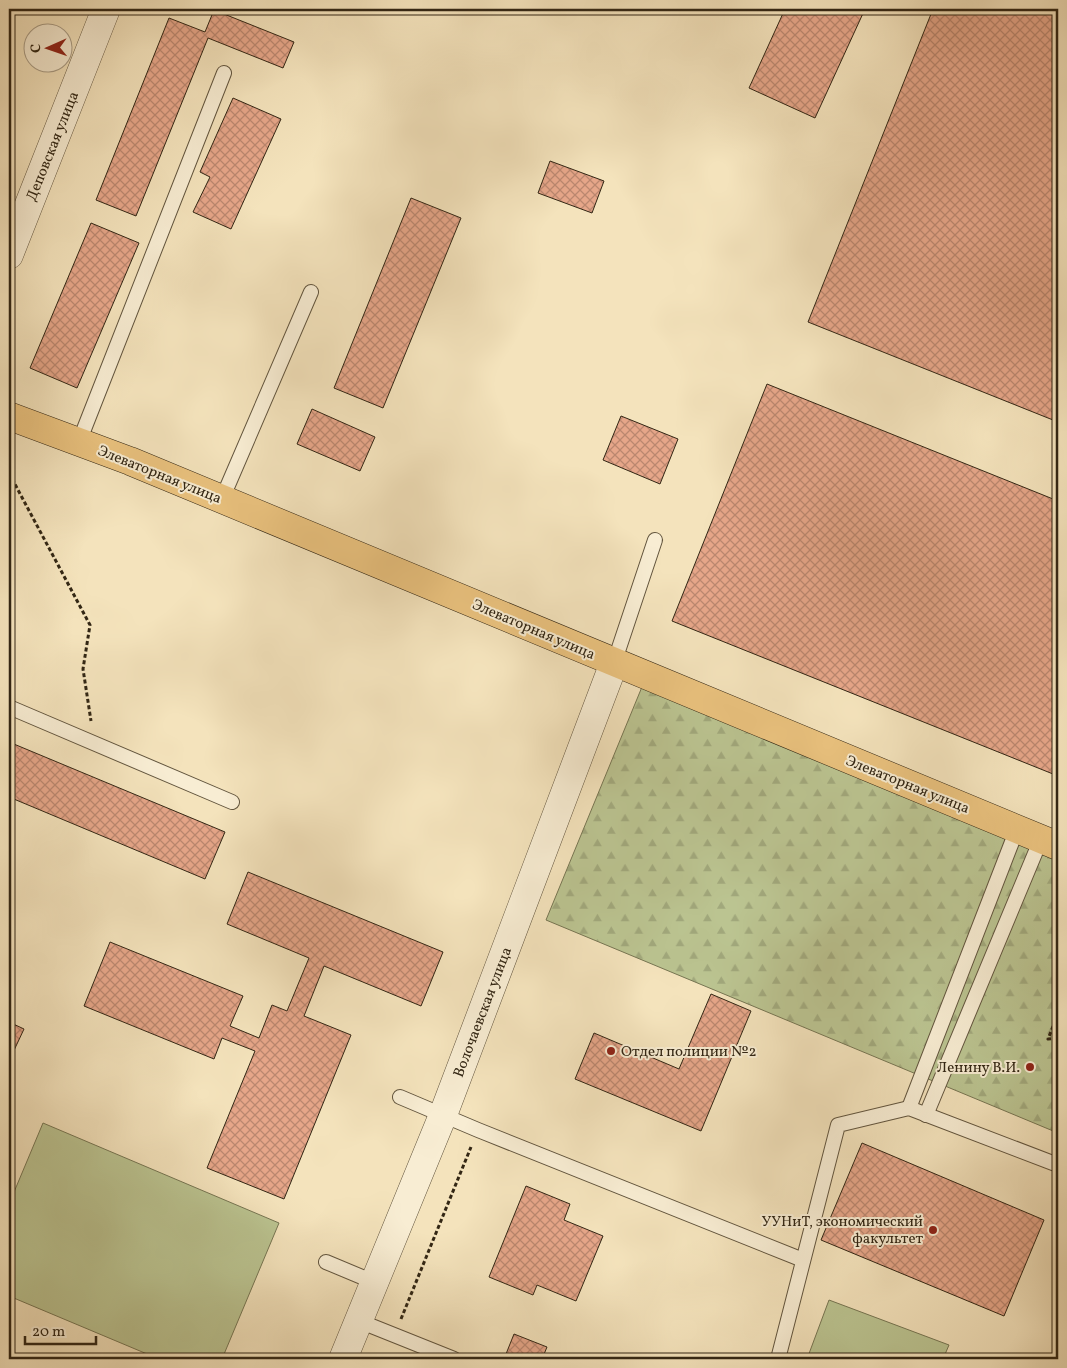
<svg xmlns="http://www.w3.org/2000/svg" width="1067" height="1368" viewBox="0 0 1067 1368" font-family="Vollkorn,serif">
	<defs>
		<pattern id="forest-firs" width="22" height="20" patternUnits="userSpaceOnUse" patternTransform="scale(1.25)"><rect width="22" height="20" fill="#bbc491"/><path d="M5 1l3.5 6h-7zM16 11l3.5 6h-7z" fill="#a1a87c"/></pattern>
		<pattern id="building-cross-hatch" width="8" height="8" patternUnits="userSpaceOnUse" patternTransform="scale(1.25)"><rect width="8" height="8" fill="#e6a689"/><path d="M0 0l8 8M0 8l8-8" fill="none" stroke="#bb876f"/></pattern>
	</defs>
	<rect width="100%" height="100%" fill="#f4e3bc"/>
	<filter id="stains"><feTurbulence type="fractalNoise" baseFrequency=".004" numOctaves="4"/><feColorMatrix values="0 0 0 0 .2 0 0 0 0 .09 0 0 0 0 .02 0 0 0 .5 -.17"/></filter>
	<radialGradient id="worn" r=".72"><stop offset=".6" stop-color="#630" stop-opacity="0"/><stop offset="1" stop-color="#630" stop-opacity=".3"/></radialGradient>
	<polygon fill="url(#forest-firs)" stroke="#767552" points="644,682 1058,854 1058,1133 546,920"/>
	<g fill="#bbc491" stroke="#767552">
		<polygon points="43,1123 279,1223 222,1359 159,1359 9,1296 9,1204"/>
		<polygon points="829,1300 949,1345 943,1359 807,1359"/>
	</g>
	<g fill="url(#building-cross-hatch)" stroke="#322614">
		<polygon points="785,9 865,9 815,118 749,88"/>
		<polygon points="933,9 1058,9 1058,422 808,322"/>
		<polygon points="214,10 294,42 283,68 208,38 136,216 96,200 169,18 205,32"/>
		<polygon points="233,98 281,119 231,229 193,212 210,177 200,172"/>
		<polygon points="550,161 604,181 592,213 538,193"/>
		<polygon points="411,198 461,218 383,408 334,388"/>
		<polygon points="91,223 139,243 77,388 30,368"/>
		<polygon points="767,384 1058,501 1058,776 672,621"/>
		<polygon points="312,409 375,437 360,471 297,444"/>
		<polygon points="621,416 678,439 660,484 603,460"/>
		<polygon points="9,742 225,832 205,879 9,797"/>
		<polygon points="248,872 443,952 421,1006 324,966 304,1016 351,1035 284,1199 207,1168 255,1051 222,1038 214,1059 84,1006 110,942 243,996 230,1026 259,1038 272,1005 287,1011 309,958 227,924"/>
		<polygon points="711,994 751,1011 701,1131 575,1079 594,1033 679,1069"/>
		<polygon points="9,1022 24,1029 9,1061"/>
		<polygon points="862,1143 1044,1220 1004,1316 821,1240"/>
		<polygon points="526,1186 570,1204 564,1220 603,1236 576,1301 537,1285 533,1295 489,1277"/>
		<polygon points="514,1334 547,1347 542,1359 504,1359"/>
	</g>
	<g fill="none" stroke-linecap="round" stroke-linejoin="round">
		<g stroke="#62553e" stroke-width="16">
			<g id="service">
				<polyline points="79,442 224,73"/>
				<polyline points="222,499 311,292"/>
				<polyline points="614,663 655,540"/>
				<polyline points="9,707 232,802"/>
				<polyline points="400,1097 478,1130 803,1260"/>
				<polyline points="909,1108 1017,829"/>
				<polyline points="926,1115 1041,839"/>
				<polyline points="326,1262 374,1282"/>
				<polyline points="359,1321 454,1359"/>
				<polyline points="778,1359 838,1125 909,1108 1058,1165"/>
			</g>
		</g>
		<g stroke="#62553e" stroke-width="29">
			<polyline id="minor" points="9,255 106,9"/>
		</g>
		<g stroke="#62553e" stroke-width="29">
			<polyline id="tertiary" points="343,1359 443,1115 614,663"/>
		</g>
		<g stroke="#322614" stroke-width="29">
			<polyline id="primary" points="9,416 130,461 1058,846"/>
		</g>
		<g stroke="#322614" stroke-width="3" stroke-dasharray="4 2.5" stroke-linecap="butt">
			<polyline points="9,473 90,625 83,669 91,721"/>
			<polyline points="1058,1014 1048,1039 1058,1038"/>
			<polyline points="401,1319 471,1147"/>
		</g>
		<use href="#service" stroke="#f8edd3" stroke-width="14"/>
		<use href="#minor" stroke="#f8edd3" stroke-width="28"/>
		<use href="#tertiary" stroke="#f8edd3" stroke-width="28"/>
		<use href="#primary" stroke="#eac27e" stroke-width="28"/>
	</g>
	<g fill="#8f2418" stroke="#f8edd3" stroke-width="2">
		<circle cx="611" cy="1051" r="5"/>
		<circle cx="1030" cy="1067" r="5"/>
		<circle cx="933" cy="1230" r="5"/>
	</g>
	<g text-anchor="middle" stroke-width="4" stroke-linejoin="round" paint-order="stroke">
		<g font-size="15" fill="#322614" stroke="#f8edd3">
			<text transform="translate(52 146) rotate(-68)" y="5">Деповская улица</text>
			<text transform="translate(160 474) rotate(22)" y="5">Элеваторная улица</text>
			<text transform="translate(534 629) rotate(23)" y="5">Элеваторная улица</text>
			<text transform="translate(908 784) rotate(22)" y="5">Элеваторная улица</text>
			<text transform="translate(482 1012) rotate(-69)" y="5">Волочаевская улица</text>
		</g>
		<g font-size="15" fill="#322614" stroke="#f8edd3" text-anchor="end">
			<text x="621" y="1056" text-anchor="start">Отдел полиции №2</text>
			<text x="1020" y="1072">Ленину В.И.</text>
			<text x="923" y="1226">УУНиТ, экономический<tspan x="923" dy="17">факультет</tspan></text>
		</g>
	</g>
	<rect width="1067" height="1368" fill="none" stroke="#f4e3bc" stroke-width="30"/>
	<rect x="10" y="10" width="1047" height="1348" fill="none" stroke="#322614" stroke-width="2.5"/>
	<rect x="15" y="15" width="1037" height="1338" fill="none" stroke="#322614"/>
	<g transform="translate(48 48) rotate(268)"><circle r="24" fill="#f8edd3" stroke="#a99d87"/>
	<path d="M0-4L9 19L0 12L-9 19Z" fill="#8f2418"/>
	<text y="-8" font-size="14" font-weight="bold" text-anchor="middle" fill="#322614">С</text>
	</g>
	<path d="M25 1336v8h71v-8" fill="none" stroke="#322614" stroke-width="2.5"/>
	<text x="32" y="1336" font-size="15" fill="#322614" stroke="#f8edd3" stroke-width="4" paint-order="stroke">20 m</text>
	<rect width="100%" height="100%" filter="url(#stains)"/>
	<rect width="100%" height="100%" fill="url(#worn)"/>
</svg>
